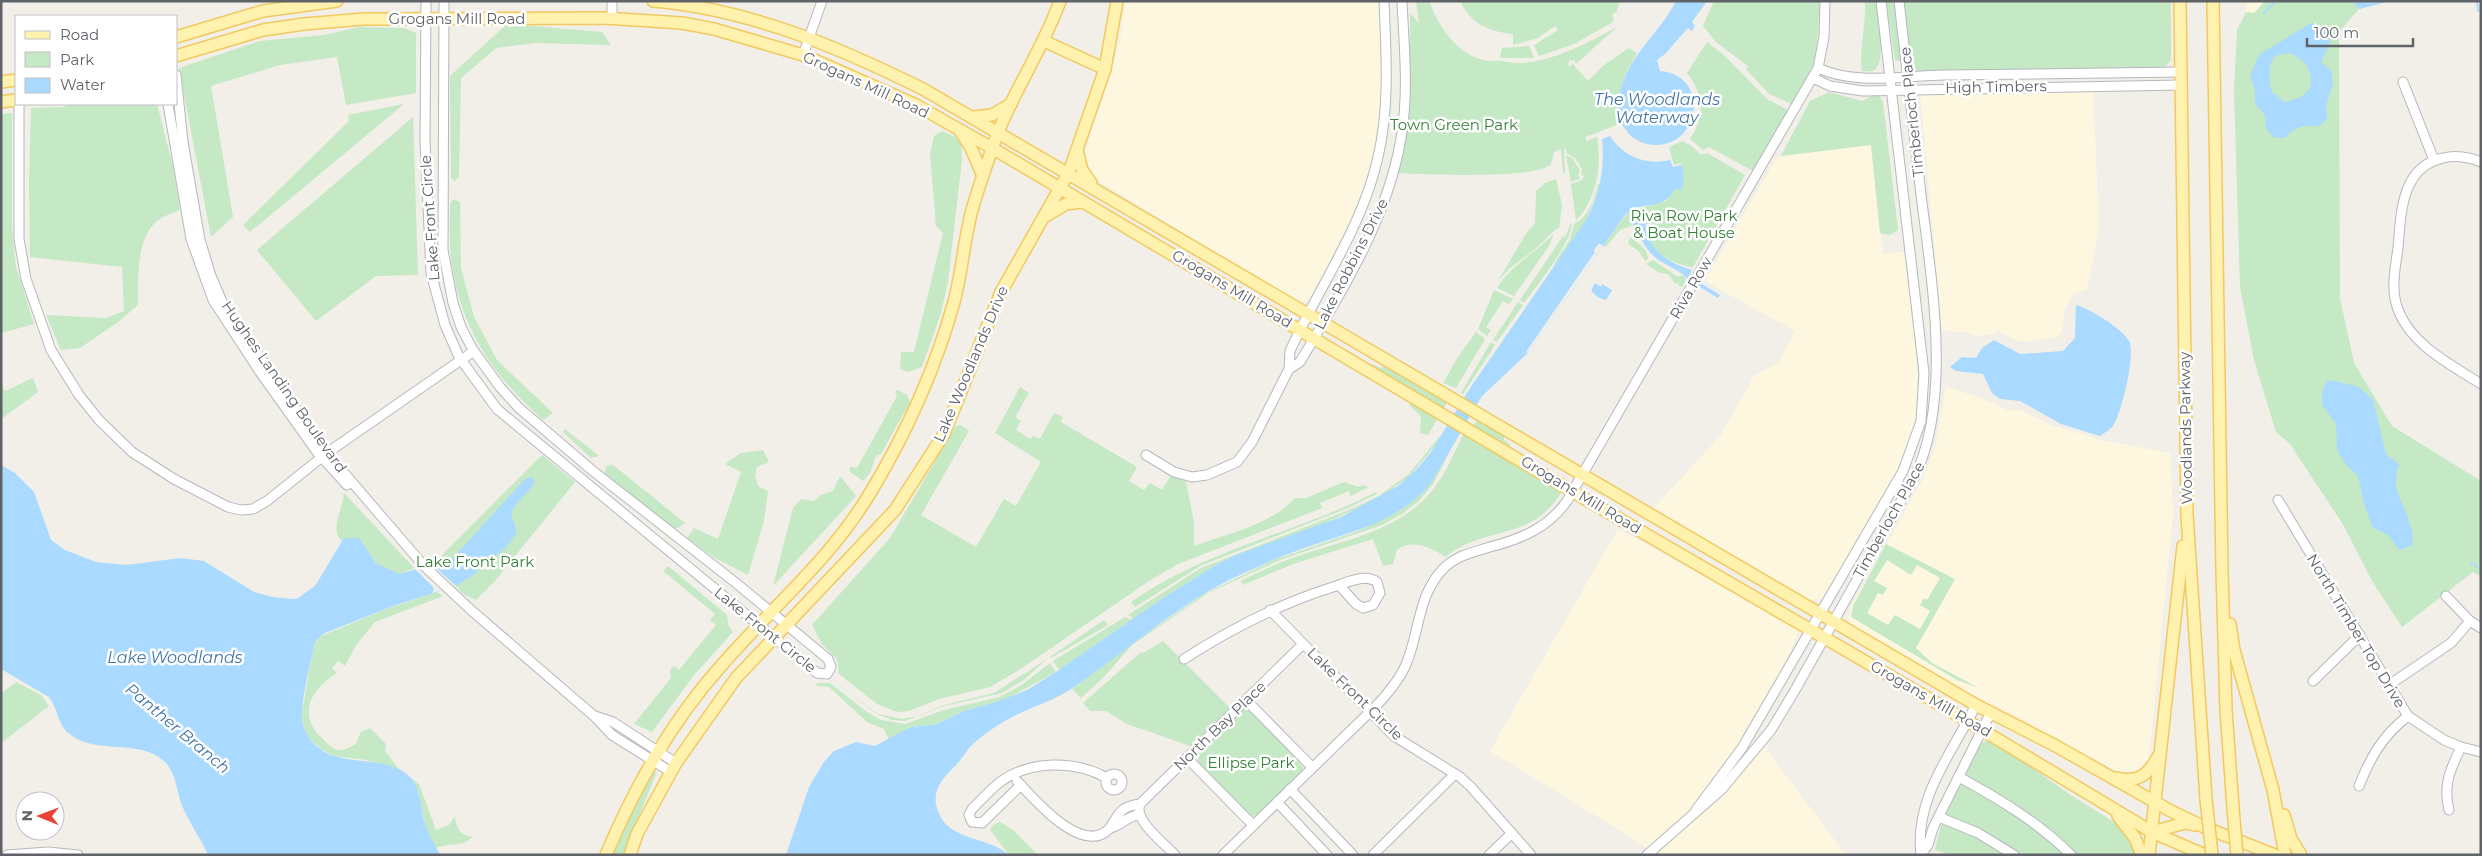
<svg xmlns="http://www.w3.org/2000/svg" width="2482" height="856" viewBox="0 0 2482 856" font-family="Montserrat,sans-serif">
	<rect width="100%" height="100%" fill="#f1efe8"/>
	<g fill="#fef7e0">
		<polygon points="1126,1 1379,1 1382,93 1374,158 1357,210 1308,301 1298,302 1090,176 1084,155 1120,41"/>
		<polygon points="2246,1 2265,1 2254,13 2246,12"/>
		<polygon points="2093,90 2099,228 2087,290 2074,293 2065,309 2062,332 2057,337 2028,342 2015,340 1998,331 1990,335 1974,336 1967,332 1942,331 1920,92"/>
		<polygon points="1871,145 1883,254 1904,252 1917,356 1918,404 1914,427 1901,463 1873,517 1823,599 1810,600 1653,509 1721,435 1754,376 1779,362 1795,331 1705,281 1777,157"/>
		<polygon points="1946,387 1981,398 2007,410 2020,410 2051,425 2101,440 2170,453 2173,514 2149,760 2140,769 2127,774 2113,769 2007,715 1848,623 1851,607 1922,481 1935,448"/>
		<polygon points="1618,529 1800,629 1782,669 1743,735 1766,749 1846,855 1653,855 1642,844 1490,751"/>
	</g>
	<g fill="#c5e8c5" fill-rule="evenodd">
		<path d="M 1416,1 L 1429,1 C 1439,28 1462,62 1494,61 C 1503,60 1512,64 1521,63 C 1556,61 1586,43 1617,27 L 1576,64 L 1574,60 L 1569,61 L 1568,67 L 1573,64 L 1588,81 L 1604,65 L 1629,48 L 1637,53 C 1625,73 1612,99 1621,123 L 1586,137 L 1586,141 L 1597,137 C 1602,166 1597,198 1576,221 L 1571,184 L 1582,180 L 1584,176 L 1581,175 L 1582,169 L 1575,158 L 1566,153 L 1566,148 L 1564,149 L 1565,173 L 1563,173 L 1561,149 L 1554,152 L 1551,164 C 1537,180 1419,174 1393,173 L 1405,94 L 1410,94 L 1410,13 L 1419,23 Z"/>
		<path d="M 1460,1 L 1620,1 L 1616,13 L 1613,13 L 1612,17 L 1614,18 L 1613,22 L 1574,44 L 1539,56 L 1534,45 L 1558,30 L 1555,26 L 1538,38 L 1513,45 L 1513,34 C 1488,31 1472,25 1460,1 Z"/>
		<polygon points="1714,1 1820,1 1816,55 1812,69 1791,104 1769,94 1746,69 1748,66 1717,43 1703,26"/>
		<path d="M 1865,1 L 1876,1 C 1877,15 1888,64 1873,71 C 1870,72 1865,71 1862,71 C 1859,48 1866,26 1865,1 Z"/>
		<polygon points="1886,1 1894,1 1901,61 1895,60"/>
		<polygon points="1903,1 2171,1 2171,60 2163,69 1919,73 1909,61"/>
		<polygon points="2265,1 2390,1 2359,9 2339,32 2340,298 2354,363 2392,426 2481,481 2481,576 2473,572 2402,627 2372,581 2344,526 2290,444 2276,432 2254,360 2240,287 2234,91 2237,30 2246,12 2254,13"/>
		<polygon points="507,24 602,32 611,45 535,43 496,48 461,78 459,176 454,182 451,177 450,76"/>
		<polygon points="359,27 404,28 416,33 416,93 346,105 337,57 280,65 211,86 233,217 211,237 179,68 260,41 324,35"/>
		<path d="M 1707,42 L 1724,55 L 1767,99 L 1788,110 L 1753,171 L 1709,147 L 1703,150 L 1690,139 C 1705,116 1704,94 1687,73 Z"/>
		<polygon points="1529,46 1534,58 1500,58 1502,48"/>
		<polygon points="1829,92 1862,101 1871,96 1879,96 1883,102 1898,230 1890,235 1880,233 1871,145 1781,156 1810,101"/>
		<path d="M 73,104 L 157,104 L 173,167 L 180,210 C 170,214 160,217 153,225 C 136,244 138,281 138,305 L 118,322 L 80,348 L 61,350 L 46,315 L 106,318 L 124,311 L 122,267 L 30,257 L 29,182 L 31,108 L 63,107 Z"/>
		<polygon points="404,104 250,232 243,225 349,121 348,115"/>
		<polygon points="12,113 12,229 16,267 34,324 1,333 1,114"/>
		<polygon points="413,117 418,275 376,276 316,321 257,250"/>
		<polygon points="943,131 961,140 962,159 948,282 941,313 922,367 908,372 900,369 901,352 914,352 943,233 936,226 930,154 934,136"/>
		<path d="M 1682,141 L 1692,146 L 1701,155 L 1707,153 L 1745,175 L 1693,267 C 1679,266 1653,255 1649,239 C 1649,236 1649,231 1648,227 L 1653,227 L 1652,224 L 1645,224 L 1645,217 L 1639,215 L 1634,218 L 1634,225 L 1620,230 L 1606,247 L 1603,246 L 1629,211 L 1666,201 L 1684,177 L 1681,163 L 1674,165 L 1669,147 Z"/>
		<polygon points="1566,155 1572,158 1580,170 1578,176 1581,178 1571,182"/>
		<polygon points="1556,179 1562,205 1559,229 1557,228 1534,250 1510,268 1498,281 1527,232 1535,224 1536,191 1545,183"/>
		<path d="M 1598,184 L 1600,185 L 1586,220 L 1556,265 L 1554,264 L 1569,241 L 1575,223 C 1588,219 1595,196 1598,184 Z"/>
		<path d="M 453,199 L 460,202 L 461,268 L 474,317 L 497,360 L 553,413 L 543,420 C 494,376 462,331 452,265 C 449,245 450,224 450,204 Z"/>
		<path d="M 1571,223 C 1576,237 1535,288 1524,303 L 1520,300 L 1563,236 L 1565,237 Z"/>
		<path d="M 1554,233 L 1549,246 L 1514,296 L 1497,288 C 1511,265 1536,253 1554,233 Z"/>
		<path d="M 1630,237 C 1637,243 1648,248 1648,259 L 1645,261 L 1639,251 L 1628,244 Z"/>
		<polygon points="1653,260 1678,277 1683,275 1686,280 1682,287 1678,285 1679,282 1676,284 1668,274 1660,273 1646,264"/>
		<polygon points="1494,290 1513,299 1509,304 1503,301 1486,327 1491,330 1487,336 1478,329"/>
		<polygon points="1518,302 1523,305 1497,342 1493,340"/>
		<polygon points="1476,332 1485,339 1456,388 1443,383 1458,357"/>
		<polygon points="1491,342 1495,345 1463,394 1461,393"/>
		<polygon points="1375,359 1448,401 1444,408 1362,361 1382,368 1383,365"/>
		<polygon points="33,378 38,392 1,419 1,383 5,391"/>
		<path d="M 1020,387 L 1029,393 L 1015,417 L 1021,421 L 1016,430 L 1030,439 L 1033,436 L 1040,439 L 1054,413 L 1063,417 L 1061,422 L 1137,467 L 1129,481 L 1144,490 L 1150,483 L 1162,490 L 1172,473 L 1186,482 L 1194,522 L 1194,546 C 1228,533 1271,525 1295,498 L 1306,498 L 1344,482 L 1358,487 L 1362,485 L 1368,487 L 1351,496 L 1349,491 L 1320,503 L 1322,508 L 1178,564 L 1149,581 L 1022,668 L 990,687 L 939,699 L 909,711 L 897,712 L 877,704 L 839,674 L 837,659 L 822,644 L 812,625 L 890,538 L 956,426 L 961,425 L 969,431 L 921,515 L 976,547 L 1004,499 L 1016,506 L 1041,462 L 995,433 Z"/>
		<polygon points="898,390 907,395 910,402 881,454 876,456 870,473 863,481 850,472 850,467 857,468 897,396 895,391"/>
		<polygon points="1408,399 1439,416 1428,435 1420,433 1421,416 1410,406"/>
		<polygon points="1476,417 1504,433 1504,440 1510,444 1510,447 1472,425 1476,423"/>
		<polygon points="565,429 599,456 591,458 563,432"/>
		<path d="M 1465,431 L 1563,490 C 1531,543 1487,524 1445,557 C 1434,548 1410,538 1397,550 L 1393,564 L 1383,566 L 1373,539 L 1293,564 L 1243,585 L 1241,581 C 1261,571 1282,561 1304,554 C 1350,539 1399,530 1432,491 C 1446,474 1455,451 1465,431 Z"/>
		<polygon points="1439,437 1441,438 1410,476 1381,497 1380,495 1409,474"/>
		<polygon points="1453,445 1433,484 1419,501 1402,514 1382,525 1280,560 1208,593 1132,645 1103,678 1081,698 1072,689 1134,642 1204,594 1274,560 1358,531 1401,510 1425,489"/>
		<polygon points="763,450 769,462 757,467 755,476 758,486 768,491 764,521 748,575 715,558 687,538 694,528 718,539 741,472 725,464 741,453"/>
		<polygon points="542,455 575,482 494,582 476,600 463,594 436,561"/>
		<polygon points="613,465 685,523 678,528 673,528 605,474 606,466"/>
		<polygon points="840,476 856,496 773,586 793,508 801,499 814,501 821,495 833,491"/>
		<path d="M 1376,492 L 1377,494 L 1348,508 L 1202,565 L 1135,607 L 1131,602 C 1209,548 1294,534 1376,492 Z"/>
		<path d="M 344,493 L 414,568 L 399,574 L 382,568 L 376,563 L 359,538 L 344,538 L 342,541 C 329,530 343,509 344,493 Z"/>
		<polygon points="1378,496 1379,498 1374,501 1307,531 1245,552 1214,566 1160,600 1059,670 1053,661 1125,617 1131,620 1132,617 1128,615 1201,568 1354,508"/>
		<path d="M 1886,544 L 1955,579 L 1916,648 L 1932,663 L 1979,688 L 1957,680 L 1851,617 L 1853,606 ZM 1887,560 L 1911,575 L 1917,565 L 1940,578 L 1927,600 L 1924,598 L 1920,605 L 1930,611 L 1920,629 L 1895,615 L 1888,625 L 1867,613 L 1878,593 L 1883,595 L 1887,588 L 1874,581 Z"/>
		<polygon points="668,566 727,615 728,625 733,632 694,675 652,732 634,724 671,678 670,670 674,666 679,670 716,625 710,620 715,614 663,571"/>
		<path d="M 437,592 L 443,596 L 375,622 L 356,645 L 345,666 L 338,661 L 332,668 L 337,673 C 311,689 296,715 323,739 C 327,743 332,749 338,750 C 344,751 351,746 356,744 L 361,732 L 370,728 L 386,744 L 385,751 L 398,768 L 419,784 L 436,830 L 449,825 L 455,816 C 456,828 459,835 472,837 C 462,848 449,842 436,848 L 425,825 L 418,790 L 395,769 L 366,760 L 334,756 L 321,749 L 308,736 L 303,724 L 302,713 L 313,648 L 319,637 L 389,608 Z"/>
		<polygon points="1104,620 1108,625 1051,658 1050,657"/>
		<polygon points="1163,641 1231,709 1193,747 1127,724 1106,711 1090,711 1083,703 1141,652 1143,653"/>
		<polygon points="1047,659 1025,679 1002,693 944,706 905,721 892,720 877,714 833,681 878,714 902,719 917,716 944,705 994,693"/>
		<polygon points="1050,663 1056,672 1006,699 964,711 937,724 911,727 889,740 884,729 867,722 829,687 816,686 817,683 830,683 867,712 881,720 905,724 944,710 1000,697 1023,684"/>
		<polygon points="16,682 41,695 49,706 1,743 1,694"/>
		<polygon points="1246,709 1251,710 1303,767 1303,772 1259,814 1253,816 1248,814 1198,763 1198,753 1240,712"/>
		<path d="M 1986,741 L 1997,743 L 2072,796 L 2122,827 L 2131,838 L 2136,855 L 1951,855 L 1935,850 C 1942,810 1963,777 1982,742 Z"/>
		<polygon points="657,772 623,855 612,855 630,812 650,774"/>
		<polygon points="1000,822 1013,830 1038,855 1009,855 990,830 994,824"/>
	</g>
	<g fill="#aadaff" fill-rule="evenodd">
		<path d="M 1676,1 L 1707,1 L 1692,22 L 1695,26 L 1692,31 L 1688,28 L 1665,54 L 1657,60 L 1660,71 C 1711,75 1701,148 1653,145 C 1644,144 1636,141 1629,134 C 1619,123 1616,110 1619,95 C 1630,51 1657,38 1676,1 Z"/>
		<polygon points="2353,1 2390,1 2359,9"/>
		<path d="M 2311,23 L 2324,27 C 2335,47 2327,46 2321,62 L 2331,71 L 2333,83 L 2326,105 L 2327,119 L 2319,126 C 2304,125 2294,126 2285,138 L 2273,137 L 2265,127 L 2266,116 L 2255,104 L 2255,90 L 2250,75 L 2260,54 ZM 2293,54 L 2306,64 C 2307,67 2308,68 2309,71 C 2317,91 2300,100 2284,102 L 2272,92 C 2269,82 2267,62 2276,56 C 2281,53 2288,54 2293,54 Z"/>
		<path d="M 1610,136 C 1623,156 1646,166 1670,160 L 1673,167 L 1682,165 L 1684,177 L 1682,190 L 1676,188 C 1660,215 1644,197 1625,215 L 1528,353 L 1482,396 L 1431,483 C 1401,520 1355,531 1313,545 C 1284,555 1256,567 1229,580 C 1174,608 1128,650 1077,685 C 1058,699 1037,705 1016,715 C 1000,723 983,734 970,747 C 965,753 961,760 956,765 C 946,775 933,787 936,804 C 944,843 985,834 1009,855 L 786,855 L 809,787 L 824,762 L 834,751 L 856,742 L 875,746 L 911,727 L 937,724 L 964,711 L 999,701 L 1027,690 L 1056,672 L 1160,600 L 1214,566 L 1236,555 L 1341,517 L 1398,486 L 1417,469 L 1431,452 L 1470,388 L 1586,220 C 1600,194 1605,168 1602,139 Z"/>
		<path d="M 1640,215 L 1645,218 C 1646,249 1664,261 1692,270 L 1689,276 L 1720,295 L 1718,298 L 1687,279 C 1682,270 1663,265 1655,257 C 1646,250 1638,234 1634,224 L 1634,218 Z"/>
		<polygon points="1595,283 1601,287 1602,284 1612,290 1606,300 1599,298 1591,291"/>
		<path d="M 2076,305 C 2089,308 2123,329 2129,341 C 2136,354 2122,411 2114,424 C 2112,429 2104,433 2100,436 L 2061,424 L 2020,401 L 2000,399 L 1992,393 L 1983,374 L 1956,371 L 1950,367 L 1962,357 L 1976,358 L 1982,348 L 1994,340 L 2020,354 L 2063,351 L 2075,338 Z"/>
		<path d="M 2331,380 L 2359,387 L 2373,400 L 2386,454 L 2399,464 C 2397,471 2395,480 2396,487 C 2399,500 2419,535 2411,546 L 2399,550 L 2388,535 L 2372,527 L 2363,500 L 2358,476 L 2346,465 L 2337,450 L 2336,424 L 2322,405 L 2322,391 L 2327,382 Z"/>
		<path d="M 1,465 L 15,473 L 34,492 L 51,540 L 65,550 L 96,562 L 126,565 L 181,558 L 204,561 L 254,592 L 273,597 L 293,599 L 298,598 L 315,586 L 344,538 L 359,538 L 376,563 L 399,574 L 453,558 L 525,479 L 532,477 L 535,482 C 528,494 516,501 511,514 L 517,532 C 510,542 501,557 488,557 L 476,573 L 456,586 L 396,605 L 325,633 L 318,638 L 314,645 C 310,668 302,694 302,717 C 302,734 319,752 334,756 C 359,764 390,758 410,777 C 422,790 420,808 425,824 C 429,835 435,845 440,855 L 208,855 C 200,837 188,821 181,803 C 176,788 176,773 164,761 C 137,737 92,757 66,731 C 57,721 57,707 49,697 L 1,669 Z"/>
	</g>
	<g fill="#f1efe8">
		<polygon points="1599,243 1603,246 1528,353 1526,352 1595,252 1594,250"/>
		<polygon points="437,562 436,568 456,586 432,593 434,590 433,587 414,568"/>
	</g>
	<g fill="none" stroke-linecap="round" stroke-linejoin="round">
		<g stroke="#aadaff" stroke-width="2">
			<polyline points="2477,1 2478,11"/>
			<polyline points="2264,13 2276,1"/>
			<polyline points="2471,563 2481,569"/>
		</g>
		<g stroke="#b5b8bc" stroke-width="11">
			<g id="minor">
				<polyline points="426,1 425,140 431,273 445,325 459,357 497,409 817,673 827,674 831,667 828,659 736,583 593,471 519,408 500,387 473,350 461,327 453,303 443,250 444,1"/>
				<polyline points="612,1 612,19"/>
				<polyline points="803,55 822,1"/>
				<path d="M 1818,68 C 1858,86 1903,75 1946,75 C 2024,74 2102,73 2181,72"/>
				<polyline points="176,75 183,142 200,240 211,276 223,304 327,453 424,566 471,610 594,716 612,735 671,772"/>
				<polyline points="1813,78 1830,86 1863,91 2181,85"/>
				<polyline points="2403,82 2434,160"/>
				<polyline points="19,104 19,239 26,279 51,350 79,395 99,420 132,452 174,479 228,507 241,510 253,509 267,501 327,453 474,351"/>
				<polyline points="168,104 191,239 213,300 260,372 317,452 347,485"/>
				<path d="M 2481,162 C 2470,157 2455,155 2443,158 C 2401,167 2401,213 2398,248 C 2395,270 2390,291 2399,312 C 2413,346 2452,365 2481,384"/>
				<path d="M 1289,369 L 1300,362 C 1341,293 1388,218 1401,138 C 1409,93 1404,47 1402,1"/>
				<path d="M 1146,455 L 1174,472 L 1192,477 L 1207,475 L 1237,462 L 1252,442 L 1289,369 L 1290,351 C 1319,287 1363,226 1378,157 C 1390,106 1386,53 1384,1"/>
				<polyline points="2278,500 2408,716 2444,740 2461,747 2481,752"/>
				<polyline points="2446,596 2470,621 2481,628"/>
				<polyline points="1270,610 1394,736 1460,777 1471,787 1531,855"/>
				<path d="M 1184,659 C 1232,628 1279,604 1333,587 C 1346,583 1365,573 1377,582 L 1380,593 L 1373,605 L 1363,608 L 1356,604 L 1339,585"/>
				<polyline points="2313,681 2360,635"/>
				<polyline points="2389,685 2451,643 2470,621"/>
				<polyline points="1247,701 1312,767"/>
				<polyline points="595,716 613,722 676,763"/>
				<polyline points="1187,758 1253,825"/>
				<circle cx="1114" cy="782" r="8"/>
				<path d="M 1959,777 C 1999,799 2038,822 2071,855"/>
				<path d="M 1017,781 C 1035,800 1082,856 1109,829 C 1120,814 1118,807 1140,804"/>
				<path d="M 1021,785 L 982,823 L 972,822 L 969,815 L 972,809 C 981,800 990,790 1000,782 C 1030,760 1075,760 1107,778"/>
				<path d="M 2359,786 C 2370,758 2383,735 2408,716"/>
				<polyline points="1290,789 1353,855"/>
				<polyline points="1277,802 1327,855"/>
				<polyline points="1696,810 1742,748 1903,471 1921,421 1924,373 1881,1"/>
				<path d="M 2449,810 C 2443,785 2450,770 2461,747"/>
				<polyline points="1939,817 1978,833 2014,855"/>
				<path d="M 1110,828 C 1121,826 1127,816 1138,815"/>
				<polyline points="1921,854 1928,845 1933,828 1991,712"/>
				<polyline points="7,855 48,852 78,855"/>
				<path d="M 1175,855 C 1164,843 1133,820 1140,804 L 1303,644"/>
				<path d="M 1223,855 L 1377,705 C 1389,692 1401,678 1407,662 C 1420,629 1418,593 1445,567 C 1458,555 1474,552 1490,547 C 1521,539 1548,528 1567,501 L 1818,68 L 1824,37 L 1825,1"/>
				<polyline points="1373,855 1455,774"/>
				<polyline points="1489,855 1512,833"/>
				<path d="M 1647,855 L 1722,789 L 1771,730 L 1794,692 L 1914,478 C 1954,397 1930,273 1920,186 C 1913,124 1906,63 1899,1"/>
				<path d="M 1921,855 C 1914,798 1952,753 1976,705"/>
			</g>
		</g>
		<g stroke="#f2c960" stroke-width="14">
			<g id="major">
				<path d="M 653,1 C 749,9 838,47 923,89 L 1976,705 L 2056,746 L 2169,810 L 2204,827 L 2275,855"/>
				<polyline points="2180,1 2187,515 2206,799"/>
				<polyline points="2213,1 2222,570 2226,710 2233,808"/>
				<polyline points="176,37 263,11 337,1"/>
				<polyline points="1044,41 1105,69"/>
				<polyline points="176,56 263,30 304,24 364,19 604,18 682,23 714,29 803,55 916,105 992,148 1580,496 1954,713 2152,832 2205,855"/>
				<polyline points="1,82 16,80"/>
				<polyline points="1,102 16,100"/>
				<polyline points="973,117 992,115 1011,104"/>
				<polyline points="961,132 971,148 983,176"/>
				<polyline points="1077,150 1082,170 1091,183"/>
				<polyline points="1044,217 1066,204 1082,202"/>
				<polyline points="2230,624 2234,650 2273,790 2285,855"/>
				<path d="M 2117,778 C 2139,783 2148,775 2159,755"/>
				<polyline points="2284,815 2291,839 2301,855"/>
				<polyline points="2118,816 2135,838 2142,855"/>
				<polyline points="2152,832 2185,823 2195,825"/>
				<path d="M 606,855 C 635,786 671,722 721,666 C 771,608 828,562 869,495 C 906,434 935,370 954,302 C 962,272 964,240 972,210 C 978,189 985,169 992,149 C 1009,97 1042,52 1060,1"/>
				<polyline points="630,855 637,834 676,763 736,678 895,510 944,434 1001,292 1069,172 1105,69 1117,1"/>
				<polyline points="2149,855 2183,546"/>
			</g>
		</g>
		<use href="#minor" stroke="#fff" stroke-width="9"/>
		<use href="#major" stroke="#fff2af" stroke-width="11"/>
		<g stroke="#f2c960" stroke-width="14" stroke-linecap="butt">
			<g id="major-bridge">
				<polyline points="2206,799 2212,855"/>
				<polyline points="2233,808 2237,855"/>
			</g>
		</g>
		<use href="#major-bridge" stroke="#fff2af" stroke-width="11"/>
	</g>
	<g text-anchor="middle" stroke-width="5" stroke-linejoin="round" paint-order="stroke">
		<g font-size="15" fill="#5f6368" stroke="#fff">
			<text x="457" y="24">Grogans Mill Road</text>
			<text transform="translate(866 85) rotate(25)" y="5">Grogans Mill Road</text>
			<text transform="translate(1996 87) rotate(-1)" y="5">High Timbers</text>
			<text transform="translate(1912 112) rotate(-96)" y="5">Timberloch Place</text>
			<text transform="translate(430 218) rotate(-94)" y="5">Lake Front Circle</text>
			<text transform="translate(1351 264) rotate(-63)" y="5">Lake Robbins Drive</text>
			<text transform="translate(1691 288) rotate(-60)" y="5">Riva Row</text>
			<text transform="translate(1232 289) rotate(31)" y="5">Grogans Mill Road</text>
			<text transform="translate(971 364) rotate(-67)" y="5">Lake Woodlands Drive</text>
			<text transform="translate(284 387) rotate(55)" y="5">Hughes Landing Boulevard</text>
			<text transform="translate(2186 428) rotate(-91)" y="5">Woodlands Parkway</text>
			<text transform="translate(1581 495) rotate(31)" y="5">Grogans Mill Road</text>
			<text transform="translate(1889 520) rotate(-61)" y="5">Timberloch Place</text>
			<text transform="translate(765 630) rotate(39)" y="5">Lake Front Circle</text>
			<text transform="translate(2356 631) rotate(59)" y="5">North Timber Top Drive</text>
			<text transform="translate(1355 694) rotate(44)" y="5">Lake Front Circle</text>
			<text transform="translate(1931 699) rotate(30)" y="5">Grogans Mill Road</text>
			<text transform="translate(1220 726) rotate(-44)" y="5">North Bay Place</text>
		</g>
		<g font-size="15" fill="#348238" stroke="#fff">
			<text x="1454" y="130">Town Green Park</text>
			<text x="1684" y="221">Riva Row Park<tspan x="1684" dy="17">&amp; Boat House</tspan></text>
			<text x="475" y="567">Lake Front Park</text>
			<text x="1251" y="768">Ellipse Park</text>
		</g>
		<g font-size="16" font-style="italic" fill="#4174aa" stroke="#fff">
			<text x="1657" y="105">The Woodlands<tspan x="1657" dy="18">Waterway</tspan></text>
			<text x="175" y="663">Lake Woodlands</text>
			<text transform="translate(178 728) rotate(40)" y="6">Panther Branch</text>
		</g>
	</g>
	<rect width="2482" height="856" fill="none" stroke="#5f6368" stroke-width="5"/>
	<rect x="15" y="15" width="162" height="90" fill="#ffffff" stroke="#bfc1c3"/>
	<rect x="25" y="31" width="25" height="8" fill="#fff2af" stroke="#bfc1c3"/>
	<text x="60" y="40" font-size="15" fill="#5f6368">Road</text>
	<rect x="25" y="52" width="25" height="15" fill="#c5e8c5" stroke="#bfc1c3"/>
	<text x="60" y="65" font-size="15" fill="#5f6368">Park</text>
	<rect x="25" y="78" width="25" height="15" fill="#aadaff" stroke="#bfc1c3"/>
	<text x="60" y="90" font-size="15" fill="#5f6368">Water</text>
	<g transform="translate(40 816) rotate(271)"><circle r="24" fill="#ffffff" stroke="#bfc1c3"/>
	<path d="M0-4L9 19L0 12L-9 19Z" fill="#ea4335"/>
	<text y="-8" font-size="14" font-weight="bold" text-anchor="middle" fill="#5f6368">N</text>
	</g>
	<path d="M2307 38v8h106v-8" fill="none" stroke="#5f6368" stroke-width="2.5"/>
	<text x="2314" y="38" font-size="15" fill="#5f6368" stroke="#ffffff" stroke-width="4" paint-order="stroke">100 m</text>
</svg>
